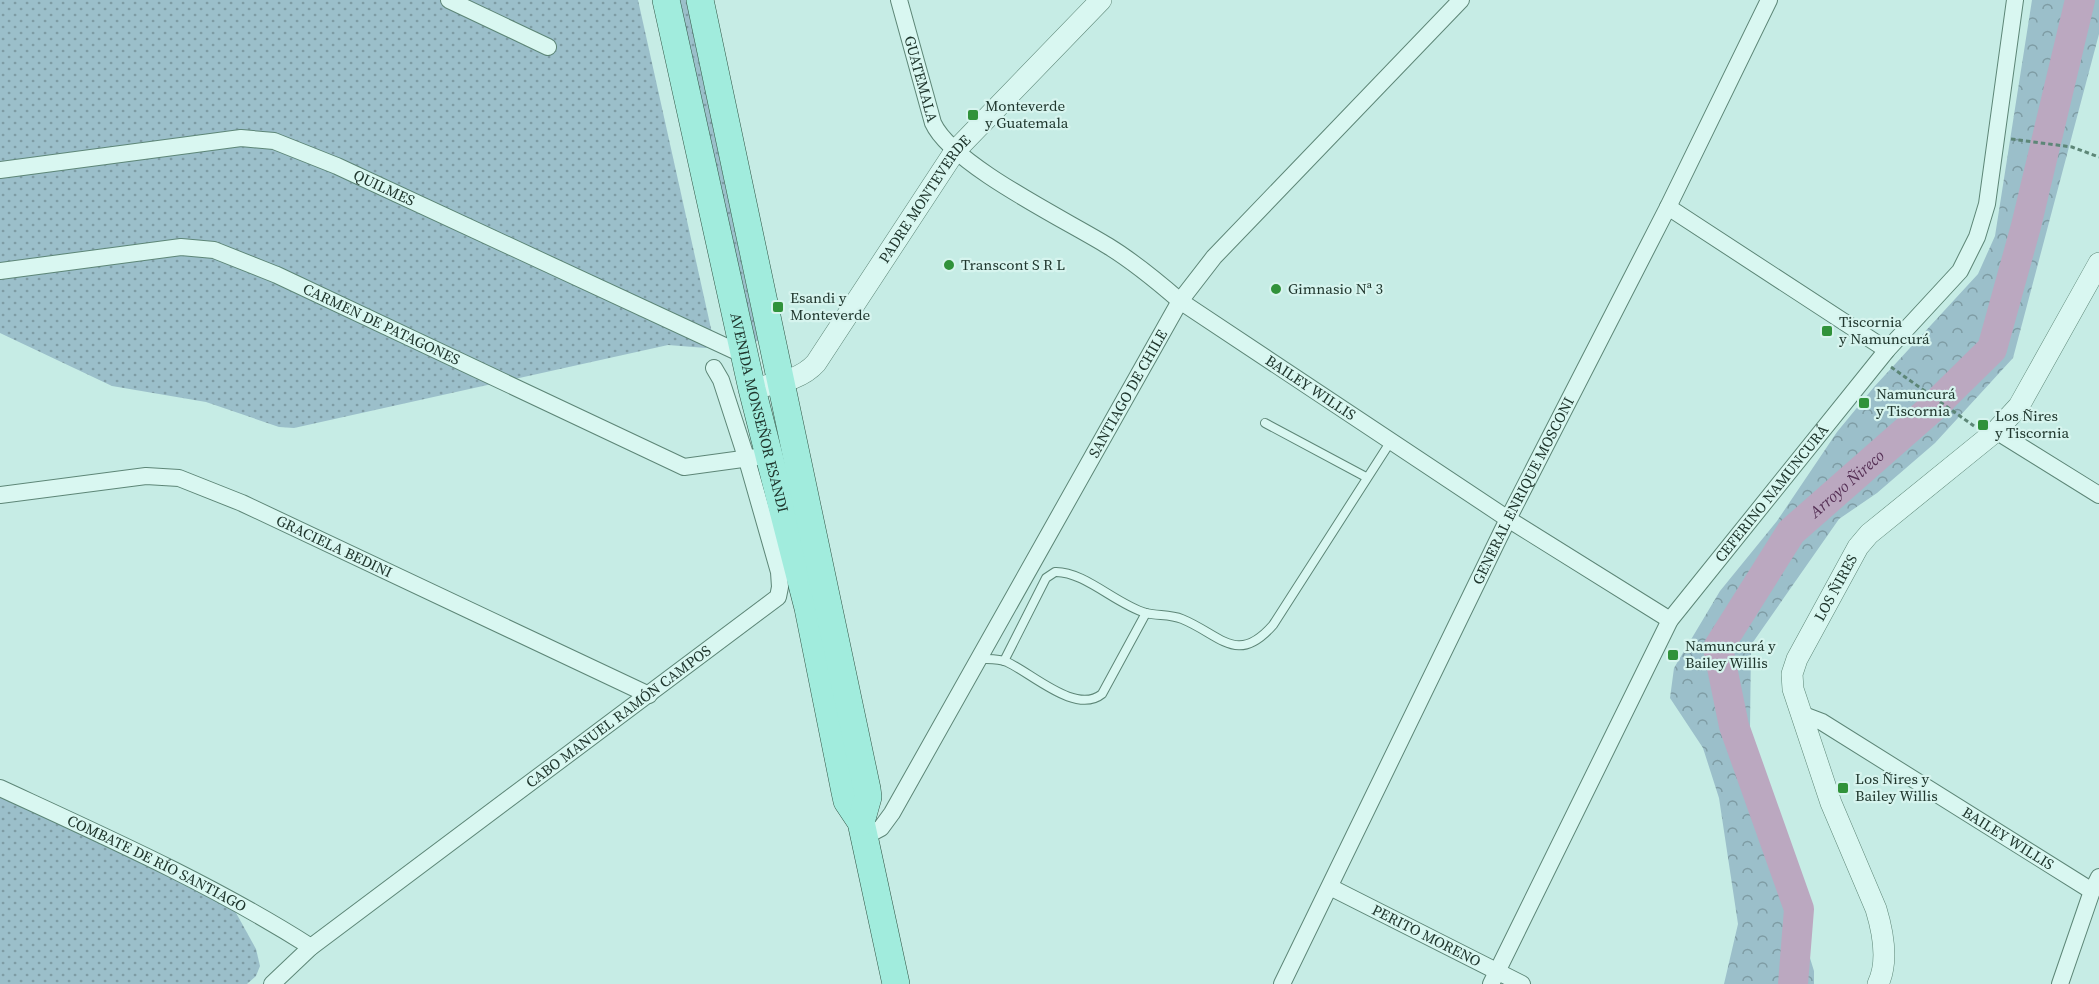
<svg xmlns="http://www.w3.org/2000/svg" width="2099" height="984" viewBox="0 0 2099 984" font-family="'Source Serif 4',serif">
	<defs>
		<pattern id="grass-dots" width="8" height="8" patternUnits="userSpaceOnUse" patternTransform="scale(1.5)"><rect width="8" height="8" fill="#9bbfca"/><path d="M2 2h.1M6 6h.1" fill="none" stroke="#7e9ca4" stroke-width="1.8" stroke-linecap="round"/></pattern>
		<pattern id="forest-crowns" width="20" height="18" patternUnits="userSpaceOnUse" patternTransform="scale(1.5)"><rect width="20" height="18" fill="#9bbfca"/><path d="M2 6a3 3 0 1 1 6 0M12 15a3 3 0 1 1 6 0" fill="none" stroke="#7e9ca4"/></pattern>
	</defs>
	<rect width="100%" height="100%" fill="#c6ece5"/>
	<g fill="url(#grass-dots)">
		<polygon points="0,0 638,0 714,342 706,348 668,345 294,428 279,427 206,402 112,386 0,333"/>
		<polygon points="676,0 686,0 758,341 748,343"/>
		<polygon points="0,796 125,854 235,911 256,949 260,966 256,976 247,984 0,984"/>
	</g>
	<polygon fill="url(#forest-crowns)" points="2032,0 2099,0 2099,34 2013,358 1935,443 1877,493 1839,519 1751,645 1750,728 1763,806 1814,971 1814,984 1724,984 1738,924 1719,798 1703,748 1670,698 1674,668 1720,591 1777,521 1837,432 1874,387 1978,274 1995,236"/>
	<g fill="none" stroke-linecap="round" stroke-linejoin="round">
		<path stroke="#bba8c0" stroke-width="30" id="s1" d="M 1793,984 L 1799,909 L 1734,726 L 1718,648 L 1791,532 L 1931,409 L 1992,349 L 2026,226 L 2080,0"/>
		<g stroke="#5d8677" stroke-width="10">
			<g id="service">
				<polyline points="1265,423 1366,477"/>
				<path d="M 979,659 C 988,659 999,658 1007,662 C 1033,674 1076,715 1102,694 L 1146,613"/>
				<path d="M 1004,661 L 1046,578 L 1055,572 C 1084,571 1117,605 1146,613 C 1158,616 1170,614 1182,619 C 1221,635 1237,666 1273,625 L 1391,441"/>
			</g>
		</g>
		<g stroke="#5d8677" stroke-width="18">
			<g id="minor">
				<polyline points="449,0 548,47"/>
				<path id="s2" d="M 899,0 L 933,123 C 952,165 1066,220 1108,246 C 1134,262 1157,281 1180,301 L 1508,519 L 1670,620"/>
				<path id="s3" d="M 0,170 L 241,138 L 274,141 L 337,166 L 744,355"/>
				<polyline points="1668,207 1887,350"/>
				<path id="s4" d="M 0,271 L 181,247 L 214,250 L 277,275 L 684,467 L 757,457"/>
				<polyline points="1996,431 2099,495"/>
				<path id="s5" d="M 0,495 L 146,476 L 179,478 L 242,503 L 649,695"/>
				<path id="s6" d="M 1801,714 L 1822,722 L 2092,891"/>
				<path id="s7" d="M 0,788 C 106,837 212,884 311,947"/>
				<path id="s8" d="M 864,837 L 881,828 L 892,813 L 1180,301 L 1214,257 L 1461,0"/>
				<path id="s9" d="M 1330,887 L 1522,984"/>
				<path id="s10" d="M 272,984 L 311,947 L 778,597 L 780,587 L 779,572 L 747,460 L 721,380 L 714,368"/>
				<path id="s11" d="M 1282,984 L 1508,519 L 1668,207 L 1769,0"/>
				<path id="s12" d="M 1491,984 L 1670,620 L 1887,350 L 1960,271 L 1977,237 L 1987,204 L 2015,0"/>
				<polyline points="2060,984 2092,891 2099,877"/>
			</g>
		</g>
		<g stroke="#5d8677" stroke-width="22">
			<g id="tertiary">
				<path id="s13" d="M 752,389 C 775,383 800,381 816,363 L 955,151 L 1101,0"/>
				<path id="s14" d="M 1878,984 C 1889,961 1883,932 1876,909 L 1831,803 L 1793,689 L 1792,674 L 1797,659 L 1858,547 L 1869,534 L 1996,431 L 2019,406 L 2099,263"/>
			</g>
		</g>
		<g stroke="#315545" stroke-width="28">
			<g id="primary">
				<path id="s15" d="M 666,0 L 752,389 L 808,608 L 845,792 L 847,801 L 861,822 L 896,984"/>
				<polyline points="700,0 867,789 868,797 861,822"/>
			</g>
		</g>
		<g stroke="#5d8677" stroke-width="3" stroke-dasharray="4.5 3" stroke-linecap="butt">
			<polyline points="2011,139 2072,147 2099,157"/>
			<polyline points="1891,367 1974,426"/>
		</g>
		<use href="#service" stroke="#d9f7f1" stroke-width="8"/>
		<use href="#minor" stroke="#d9f7f1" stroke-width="16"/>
		<use href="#tertiary" stroke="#d9f7f1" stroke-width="21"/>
		<use href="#primary" stroke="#a1ecdd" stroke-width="27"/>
	</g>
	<g fill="#30923a" stroke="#d6f4ee" stroke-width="2">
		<rect x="967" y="109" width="12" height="12" rx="3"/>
		<circle cx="949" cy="265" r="6"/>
		<circle cx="1276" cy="289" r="6"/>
		<rect x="772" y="301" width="12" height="12" rx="3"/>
		<rect x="1821" y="325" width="12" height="12" rx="3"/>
		<rect x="1858" y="397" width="12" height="12" rx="3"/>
		<rect x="1977" y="419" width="12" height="12" rx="3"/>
		<rect x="1667" y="649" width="12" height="12" rx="3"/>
		<rect x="1837" y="782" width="12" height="12" rx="3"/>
	</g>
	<g text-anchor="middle" stroke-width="4.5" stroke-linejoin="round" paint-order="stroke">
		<g font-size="15" fill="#20372e" stroke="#d6f4ee">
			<text dy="5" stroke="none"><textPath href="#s2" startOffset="82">GUATEMALA</textPath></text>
			<text dy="5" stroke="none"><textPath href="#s3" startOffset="396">QUILMES</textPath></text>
			<text dy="5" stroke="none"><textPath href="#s13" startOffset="267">PADRE MONTEVERDE</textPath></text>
			<text dy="5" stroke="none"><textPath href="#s4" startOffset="399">CARMEN DE PATAGONES</textPath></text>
			<text dy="5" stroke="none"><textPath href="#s2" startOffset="591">BAILEY WILLIS</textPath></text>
			<text dy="5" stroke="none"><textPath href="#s8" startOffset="519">SANTIAGO DE CHILE</textPath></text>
			<text dy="5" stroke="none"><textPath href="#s15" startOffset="423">AVENIDA MONSEÑOR ESANDI</textPath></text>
			<text dy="5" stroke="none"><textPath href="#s11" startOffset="549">GENERAL ENRIQUE MOSCONI</textPath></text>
			<text dy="5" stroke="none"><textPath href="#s12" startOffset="568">CEFERINO NAMUNCURÁ</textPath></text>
			<text dy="5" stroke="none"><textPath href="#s5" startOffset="350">GRACIELA BEDINI</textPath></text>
			<text dy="5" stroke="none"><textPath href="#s14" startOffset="424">LOS ÑIRES</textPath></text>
			<text dy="5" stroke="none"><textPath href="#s10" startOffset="438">CABO MANUEL RAMÓN CAMPOS</textPath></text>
			<text dy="5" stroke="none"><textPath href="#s6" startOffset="242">BAILEY WILLIS</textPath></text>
			<text dy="5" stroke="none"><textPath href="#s7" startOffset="174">COMBATE DE RÍO SANTIAGO</textPath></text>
			<text dy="5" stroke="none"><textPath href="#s9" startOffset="108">PERITO MORENO</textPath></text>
		</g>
		<g font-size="15" fill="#20372e" stroke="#d6f4ee" text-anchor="start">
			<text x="985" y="111">Monteverde<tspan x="985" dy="17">y Guatemala</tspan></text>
			<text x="961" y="270">Transcont S R L</text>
			<text x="1288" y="294">Gimnasio Nª 3</text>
			<text x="790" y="303">Esandi y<tspan x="790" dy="17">Monteverde</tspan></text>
			<text x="1839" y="327">Tiscornia<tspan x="1839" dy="17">y Namuncurá</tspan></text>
			<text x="1876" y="399">Namuncurá<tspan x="1876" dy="17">y Tiscornia</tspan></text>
			<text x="1995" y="421">Los Ñires<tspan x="1995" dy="17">y Tiscornia</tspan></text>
			<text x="1685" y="651">Namuncurá y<tspan x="1685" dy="17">Bailey Willis</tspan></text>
			<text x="1855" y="784">Los Ñires y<tspan x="1855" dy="17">Bailey Willis</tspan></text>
		</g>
		<g font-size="16" font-style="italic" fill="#563055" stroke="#d6f4ee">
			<text dy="6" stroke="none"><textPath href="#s1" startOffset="560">Arroyo Ñireco</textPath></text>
		</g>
	</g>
</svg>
